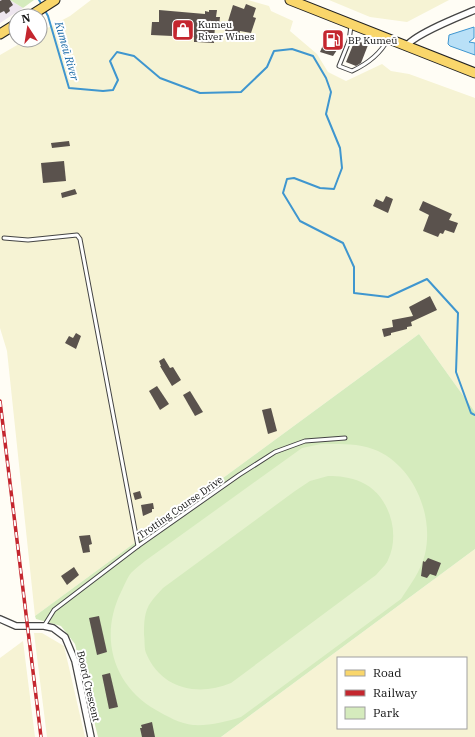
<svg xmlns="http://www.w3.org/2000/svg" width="475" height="737" viewBox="0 0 475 737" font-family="'IBM Plex Serif',serif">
	<rect width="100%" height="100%" fill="#fffdf5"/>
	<polygon fill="#eee6ef" points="0,0 10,0 23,8 0,23"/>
	<g fill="#f6f3d4" fill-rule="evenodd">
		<polygon points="91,0 248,0 269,6 271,11 293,21 290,31 317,54 328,72 346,81 382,64 391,71 409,74 475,98 475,412 419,334 35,616 7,351 0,328 0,55 26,40 40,40 40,32 70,16"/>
		<polygon points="329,0 449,0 407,22 370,17"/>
		<path d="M 475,549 L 475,737 L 221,737 ZM 338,658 L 466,658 L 466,728 L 338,728 Z"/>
		<polygon points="34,633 42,633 64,646 85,737 47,737"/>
		<polygon points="23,641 35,737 0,737 0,658"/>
	</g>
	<g fill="#d5ebbd">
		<polygon points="10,0 34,0 23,8"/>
		<polygon points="419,334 475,412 475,549 221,737 98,737 75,644 61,626 36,619 35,616"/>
	</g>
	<path fill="#e6f2cf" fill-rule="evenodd" d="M 321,444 C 340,444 361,443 378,451 C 414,468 434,515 425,554 C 421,571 410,585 401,599 L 241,717 C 225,722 209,726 193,725 C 181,724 166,716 156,710 C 113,685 99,637 121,592 C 124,586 127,578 131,573 C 135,569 140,565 145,561 L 302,448 ZM 328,476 C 339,476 350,477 361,482 C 389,494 401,533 388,560 C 386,565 380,570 376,575 L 231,683 C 198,697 161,689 146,653 C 144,648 145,640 144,635 C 144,624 144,611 151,602 C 154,597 159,593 163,588 L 295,491 L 310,481 Z"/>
	<polygon fill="#b9e0f7" stroke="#3f96cf" points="474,27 474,38 469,42 475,43 475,55 450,46 448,44 449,35"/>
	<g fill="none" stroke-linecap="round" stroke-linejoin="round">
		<g stroke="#3f96cf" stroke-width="2">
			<polyline points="39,0 42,5"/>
			<polyline points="44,9 48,16 69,88 103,91 113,90 118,80 110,61 117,52 134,56 160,78 200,93 241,92 267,67 274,51 292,49 313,56 326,78 331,92 326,114 340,148 342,168 334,189 320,188 294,178 287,179 283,193 300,221 343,243 354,267 354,293 388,297 427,279 458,313 456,372 471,413 475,415"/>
		</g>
	</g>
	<g fill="#5a524d">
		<polygon points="2,0 10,0 13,5 9,8 10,11 6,14 4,11 0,13 0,1"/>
		<polygon points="246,4 256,8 253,17 256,18 251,33 240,31 239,35 225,31 233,5 244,9"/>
		<polygon points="159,10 205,14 205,11 209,12 209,10 217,10 216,17 220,17 219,26 215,25 214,43 196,42 194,42 194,37 151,35 152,22 159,22"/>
		<polygon points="329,31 341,35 337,50 333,56 320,52"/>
		<polygon points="355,40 368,45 361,63 356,66 346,62"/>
		<polygon points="69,141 70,146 52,148 51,143"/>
		<polygon points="64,161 66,181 43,183 41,163"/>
		<polygon points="75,189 77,194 62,198 61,193"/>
		<polygon points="386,196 393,199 388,213 373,206 376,199 383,202"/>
		<polygon points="423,201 452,214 449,220 458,223 454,233 445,230 443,234 440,233 438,237 423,231 429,215 419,210"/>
		<polygon points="430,296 437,310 411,322 412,326 407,327 407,329 391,333 391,335 384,337 382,329 393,327 392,320 413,316 409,307"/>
		<polygon points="76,333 81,336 76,349 65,343 69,336 73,338"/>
		<polygon points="164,358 170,368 173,367 181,380 172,386 160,366 161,366 159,361"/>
		<polygon points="157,386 169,404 160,410 149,391"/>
		<polygon points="190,391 203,412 195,416 183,395"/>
		<polygon points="271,408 277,431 268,434 262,410"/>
		<polygon points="140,491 142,498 135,500 133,493"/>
		<polygon points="153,503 154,509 152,509 152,512 143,516 141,505"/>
		<polygon points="90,535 92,544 89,545 90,552 83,553 79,536"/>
		<polygon points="428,558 441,563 436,576 430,574 427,578 421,576 423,561 425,562"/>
		<polygon points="74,567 79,575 67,585 61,576"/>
		<polygon points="99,616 107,652 97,655 89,618"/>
		<polygon points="110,673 118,707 109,709 102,675"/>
		<polygon points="152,722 155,737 142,737 140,728 142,728 141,725"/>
	</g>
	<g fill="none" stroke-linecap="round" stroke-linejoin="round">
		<g stroke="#444" stroke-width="5">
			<g id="service">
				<path d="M 351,26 L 349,41 L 339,66 L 352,71 C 367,64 381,53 388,39"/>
				<polyline points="4,238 28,240 77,235 80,239 138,546"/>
				<polyline points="44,626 54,610 138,546 239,475 275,452 305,441 345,438"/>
			</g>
		</g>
		<g stroke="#444" stroke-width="8">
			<g id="minor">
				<path d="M 406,47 C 412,35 461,16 475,10"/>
				<polyline points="0,619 16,626 44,626 53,628 65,637 75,661 91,737"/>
			</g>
		</g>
		<g stroke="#222" stroke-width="11">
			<g id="primary">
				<polyline points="290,0 475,73"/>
				<polyline points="30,16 55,0"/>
				<polyline points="0,34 16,24"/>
			</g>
		</g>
		<use href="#service" stroke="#fff" stroke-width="3"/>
		<use href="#minor" stroke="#fff" stroke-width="5.5"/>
		<use href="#primary" stroke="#f9d66b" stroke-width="9"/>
		<g stroke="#c4262e" stroke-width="3.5">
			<polyline id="rail" points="0,401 41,737"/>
		</g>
		<use href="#rail" stroke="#fff" stroke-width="2" stroke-dasharray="6" stroke-linecap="butt"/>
	</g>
	<defs>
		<g id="shop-square" transform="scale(1.15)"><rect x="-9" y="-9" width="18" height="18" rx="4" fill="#c4262e" stroke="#fff"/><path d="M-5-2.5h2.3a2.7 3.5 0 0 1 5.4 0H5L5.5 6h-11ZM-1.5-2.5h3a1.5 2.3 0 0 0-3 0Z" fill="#fff"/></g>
		<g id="fuel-square" transform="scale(1.15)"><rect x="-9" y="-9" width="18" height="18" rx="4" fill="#c4262e" stroke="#fff"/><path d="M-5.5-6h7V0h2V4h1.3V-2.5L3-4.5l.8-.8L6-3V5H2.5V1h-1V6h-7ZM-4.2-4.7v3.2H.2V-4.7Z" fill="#fff"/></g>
	</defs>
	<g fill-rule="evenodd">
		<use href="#shop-square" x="183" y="30"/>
		<use href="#fuel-square" x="333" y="40"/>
	</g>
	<g text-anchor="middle" stroke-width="4" stroke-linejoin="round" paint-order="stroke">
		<g font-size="10" fill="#111" stroke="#fff" text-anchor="start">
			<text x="198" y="28">Kumeu<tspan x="198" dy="12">River Wines</tspan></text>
			<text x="348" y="44">BP Kumeū</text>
		</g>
		<g font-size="10" fill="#111" stroke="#fff">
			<text transform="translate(180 507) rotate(-35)" y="4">Trotting Course Drive</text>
			<text transform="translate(89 686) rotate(77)" y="4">Boord Crescent</text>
		</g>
		<g font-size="11" font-style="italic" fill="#1768a6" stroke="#fff">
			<text transform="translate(67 51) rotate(74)" y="4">Kumeū River</text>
		</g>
	</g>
	<rect x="337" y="657" width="130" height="72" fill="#ffffff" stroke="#a0a0a0"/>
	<rect x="345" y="670" width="20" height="6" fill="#f9d66b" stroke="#a0a0a0"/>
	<text x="373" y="677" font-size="12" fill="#111111">Road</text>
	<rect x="345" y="690" width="20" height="6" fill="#c4262e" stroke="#a0a0a0"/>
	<text x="373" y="697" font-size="12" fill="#111111">Railway</text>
	<rect x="345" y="707" width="20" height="12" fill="#d5ebbd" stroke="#a0a0a0"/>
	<text x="373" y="717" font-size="12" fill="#111111">Park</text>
	<g transform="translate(28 28) rotate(348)"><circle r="19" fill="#ffffff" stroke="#a0a0a0"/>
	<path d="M0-3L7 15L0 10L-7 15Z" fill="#c4262e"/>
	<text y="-6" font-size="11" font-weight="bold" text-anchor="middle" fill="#111111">N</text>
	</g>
</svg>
